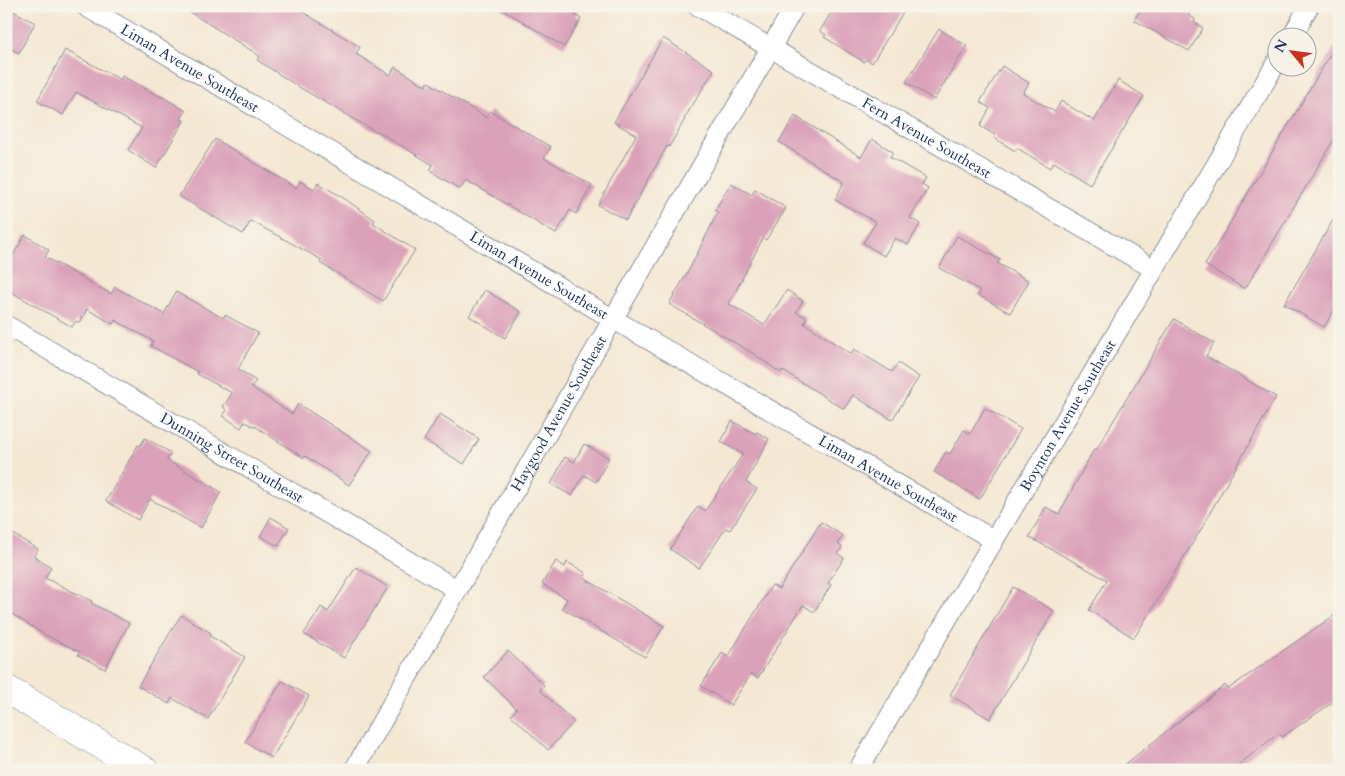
<svg xmlns="http://www.w3.org/2000/svg" width="1345" height="776" viewBox="0 0 1345 776" font-family="Cardo,serif">
	<rect width="100%" height="100%" fill="#f7f3e8"/>
	<filter id="ink" filterUnits="userSpaceOnUse"><feTurbulence type="fractalNoise" baseFrequency=".02" numOctaves="2"/><feDisplacementMap in="SourceGraphic" scale="10" xChannelSelector="R" yChannelSelector="G"/><feConvolveMatrix kernelMatrix="1 2 1 2 8 2 1 2 1" color-interpolation-filters="sRGB"/></filter>
	<filter id="wash" filterUnits="userSpaceOnUse"><feTurbulence type="fractalNoise" baseFrequency=".0096" numOctaves="4" result="noise"/><feDisplacementMap in="SourceGraphic" scale="20" xChannelSelector="R" yChannelSelector="G"/><feGaussianBlur stdDeviation="1.12" result="paint"/><feColorMatrix in="noise" values="0 0 0 0 0 0 0 0 0 0 0 0 0 0 0 0 0 1.4 0 .05"/><feComposite in="paint" operator="in"/></filter>
	<g filter="url(#wash)">
		<rect width="100%" height="100%" fill="#f5e8d3"/>
		<g id="blocks">
			<g fill="#daa1b9">
				<polygon points="180,6 293,6 360,47 356,54 390,75 395,67 426,86 428,82 487,118 490,111 551,147 544,158 592,185 576,214 570,210 556,234 466,180 460,189 430,171 433,165 377,131 376,132 299,87 257,60 260,56"/>
				<polygon points="497,6 580,6 575,15 581,19 564,47"/>
				<polygon points="835,6 907,6 872,63 866,59 864,62 824,37 826,35 820,31"/>
				<polygon points="1143,6 1193,6 1188,15 1195,19 1194,22 1203,28 1189,51 1134,20"/>
				<polygon points="6,7 35,23 19,53 6,46"/>
				<polygon points="939,29 967,46 934,100 906,82"/>
				<polygon points="663,38 714,70 684,119 685,119 669,147 667,146 626,220 598,205 636,135 614,122"/>
				<polygon points="1339,40 1339,131 1245,289 1205,265"/>
				<polygon points="65,50 121,80 122,76 161,97 161,96 186,111 181,119 184,121 156,168 128,150 142,128 76,92 63,115 37,101"/>
				<polygon points="1002,66 1029,83 1023,93 1055,112 1061,101 1094,121 1118,80 1144,96 1090,184 1054,162 1050,168 1017,148 1015,151 994,138 995,135 980,126 990,108 980,102"/>
				<polygon points="795,116 861,157 872,139 893,152 890,157 926,178 922,184 928,188 910,218 920,224 908,245 895,238 884,256 863,243 876,222 835,200 844,182 779,142"/>
				<polygon points="215,139 296,188 300,181 314,189 318,183 342,197 375,220 373,223 415,250 383,301 320,263 322,260 251,221 243,234 179,196"/>
				<polygon points="731,183 752,195 755,189 786,208 766,240 763,238 729,304 764,325 787,290 803,301 796,312 807,318 804,323 851,354 854,349 892,372 898,363 919,377 892,420 853,395 844,409 782,370 781,373 754,354 669,304 690,268 718,212 715,210"/>
				<polygon points="1339,210 1339,302 1324,327 1284,304"/>
				<polygon points="25,235 49,250 45,257 111,294 115,287 164,314 176,292 223,318 225,315 258,333 238,369 256,381 251,387 292,414 298,404 372,451 349,485 305,456 304,458 253,425 252,426 245,421 241,428 223,416 227,410 223,407 232,393 197,374 198,372 151,346 153,341 115,320 113,324 87,309 80,323 76,321 72,327 6,289 6,267"/>
				<polygon points="957,236 1000,260 997,263 1029,281 1010,313 978,295 981,291 939,268"/>
				<polygon points="485,290 521,312 505,338 469,316"/>
				<polygon points="1174,319 1214,343 1206,356 1276,397 1204,523 1205,523 1134,638 1089,610 1107,580 1029,537 1046,507 1059,514 1094,449 1096,450"/>
				<polygon points="985,408 1021,429 980,499 934,472 946,452 950,454 964,430 970,434"/>
				<polygon points="440,414 479,439 464,464 424,440"/>
				<polygon points="732,421 756,434 757,432 769,439 746,482 757,489 730,530 726,528 699,568 670,549 698,506 705,511 743,454 721,442"/>
				<polygon points="145,438 171,453 167,460 221,492 201,528 150,499 138,520 106,501 138,445 140,446"/>
				<polygon points="584,444 609,458 596,482 584,475 572,496 551,484 565,457 574,462"/>
				<polygon points="271,517 289,528 278,546 260,536"/>
				<polygon points="821,522 843,536 838,544 842,547 838,554 844,558 828,583 831,585 814,612 803,605 758,678 751,674 731,705 701,686 722,653 728,657 772,585 779,589"/>
				<polygon points="6,530 38,549 34,556 51,567 45,578 92,601 91,603 129,623 105,669 78,655 80,652 43,634 6,610"/>
				<polygon points="556,561 565,567 567,562 586,573 584,578 664,626 645,657 562,608 567,599 542,584"/>
				<polygon points="356,567 388,587 344,658 304,634 321,607 328,612"/>
				<polygon points="1013,587 1054,611 990,719 950,695"/>
				<polygon points="1339,612 1339,698 1282,737 1279,733 1232,770 1118,770 1225,685 1228,689"/>
				<polygon points="181,615 211,633 210,636 245,657 208,719 172,698 169,704 138,686"/>
				<polygon points="508,651 544,685 540,690 574,722 548,750 511,715 517,709 484,677"/>
				<polygon points="282,681 309,696 272,758 245,742"/>
			</g>
		</g>
	</g>
	<g filter="url(#ink)">
		<use href="#blocks" fill-opacity="0" stroke="#888c98" stroke-width="1"/>
		<g fill="none" stroke-linecap="round" stroke-linejoin="round">
			<g stroke="#888c98" stroke-width="21">
				<g id="street">
					<path id="s1" d="M 85,6 L 613,319 L 994,540"/>
					<path id="s2" d="M 698,6 L 1154,269"/>
					<polyline points="1291,38 1309,6"/>
					<path id="s3" d="M 6,325 L 458,590"/>
					<path id="s4" d="M 354,770 L 613,319 L 795,6"/>
					<path id="s5" d="M 858,770 L 1278,60"/>
				</g>
			</g>
			<g stroke="#888c98" stroke-width="29">
				<polyline id="secondary" points="6,689 144,770"/>
			</g>
			<use href="#street" stroke="#fff" stroke-width="19"/>
			<use href="#secondary" stroke="#fff" stroke-width="28"/>
		</g>
	</g>
	<g text-anchor="middle" stroke-width="4.5" stroke-linejoin="round" paint-order="stroke">
		<g font-size="15" fill="#1b2f5e" stroke="#f7f3e8">
			<text dy="5" stroke="none"><textPath href="#s1" startOffset="122">Liman Avenue Southeast</textPath></text>
			<text dy="5" stroke="none"><textPath href="#s2" startOffset="264">Fern Avenue Southeast</textPath></text>
			<text dy="5" stroke="none"><textPath href="#s1" startOffset="528">Liman Avenue Southeast</textPath></text>
			<text dy="5" stroke="none"><textPath href="#s4" startOffset="411">Haygood Avenue Southeast</textPath></text>
			<text dy="5" stroke="none"><textPath href="#s5" startOffset="412">Boynton Avenue Southeast</textPath></text>
			<text dy="5" stroke="none"><textPath href="#s3" startOffset="262">Dunning Street Southeast</textPath></text>
			<text dy="5" stroke="none"><textPath href="#s1" startOffset="932">Liman Avenue Southeast</textPath></text>
		</g>
	</g>
	<rect width="1345" height="776" fill="none" stroke="#f7f3e8" stroke-width="25"/>
	<g transform="translate(1292 52) rotate(299)"><circle r="24" fill="#f7f3e8" stroke="#9fa5b1"/>
	<path d="M0-4L9 19L0 12L-9 19Z" fill="#c8321e"/>
	<text y="-8" font-size="14" font-weight="bold" text-anchor="middle" fill="#1b2f5e">N</text>
	</g>
</svg>
